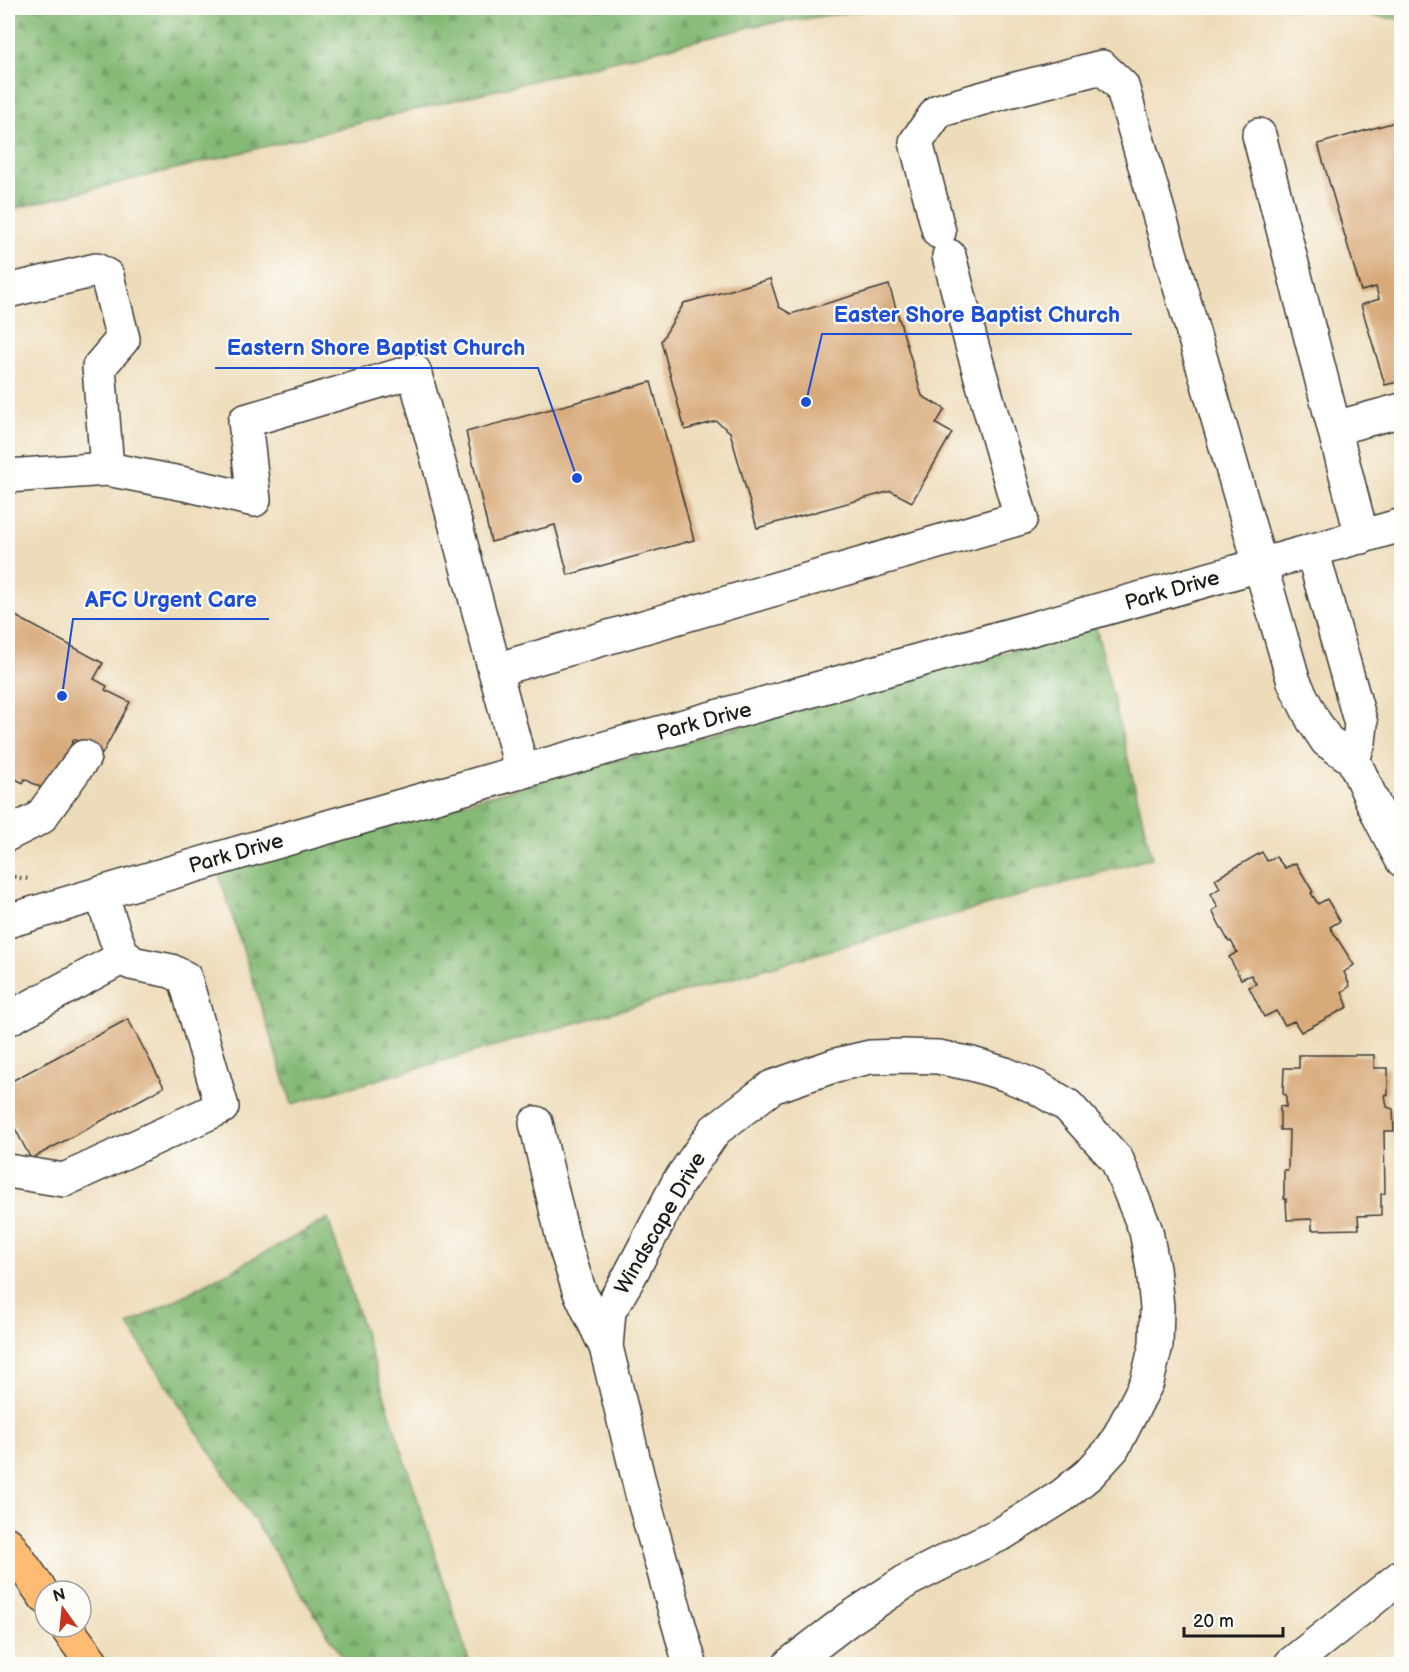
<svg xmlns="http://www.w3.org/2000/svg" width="1409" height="1672" viewBox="0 0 1409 1672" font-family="'Balsamiq Sans',sans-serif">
	<defs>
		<pattern id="forest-firs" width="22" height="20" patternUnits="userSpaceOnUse" patternTransform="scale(1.5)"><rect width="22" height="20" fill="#85ba76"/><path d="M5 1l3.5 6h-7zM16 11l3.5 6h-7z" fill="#729f66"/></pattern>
	</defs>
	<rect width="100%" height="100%" fill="#fdfcf7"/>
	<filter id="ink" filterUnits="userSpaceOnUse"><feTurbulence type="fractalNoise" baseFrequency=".0167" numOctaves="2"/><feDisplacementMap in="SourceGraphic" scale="12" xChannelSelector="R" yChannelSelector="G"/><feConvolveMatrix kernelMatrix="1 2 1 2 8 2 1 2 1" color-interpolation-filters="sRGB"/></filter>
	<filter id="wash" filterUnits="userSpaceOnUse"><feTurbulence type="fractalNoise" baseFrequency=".008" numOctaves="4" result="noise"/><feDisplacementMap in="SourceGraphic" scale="24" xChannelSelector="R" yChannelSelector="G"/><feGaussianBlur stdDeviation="1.35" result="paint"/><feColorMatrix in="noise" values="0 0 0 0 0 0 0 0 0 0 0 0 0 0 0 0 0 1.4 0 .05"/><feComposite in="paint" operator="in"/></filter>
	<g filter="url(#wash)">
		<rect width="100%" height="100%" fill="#eddcba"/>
		<g fill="url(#forest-firs)" stroke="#506b49" stroke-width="1.5">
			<polygon points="8,8 882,8 759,25 8,210"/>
			<polygon points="1285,8 1401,8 1401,19"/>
			<polygon points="1096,627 1152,858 292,1104 218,871"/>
			<polygon points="328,1219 470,1664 347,1664 128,1325"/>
		</g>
		<g id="blocks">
			<g fill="#d8aa7a">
				<polygon points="1402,120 1402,277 1397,279 1402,294 1402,381 1385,385 1361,305 1379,299 1376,287 1361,291 1318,144"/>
				<polygon points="770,279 779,307 791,314 889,285 922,396 945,409 936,424 952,433 912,502 891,491 757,528 730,432 716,421 685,430 661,341 684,303"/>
				<polygon points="651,382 694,540 568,575 555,525 491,542 466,432"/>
				<polygon points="8,612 103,663 94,679 107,686 105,690 130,702 102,754 74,739 47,791 25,779 23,783 8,775"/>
				<polygon points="1262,852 1267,861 1276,857 1285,868 1296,863 1313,892 1311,893 1318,904 1327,899 1340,921 1330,927 1354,965 1344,972 1350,986 1342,992 1348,1007 1301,1032 1294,1021 1285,1025 1276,1011 1264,1017 1249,987 1256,984 1251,975 1241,979 1229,957 1237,952 1231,941 1229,942 1212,911 1218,907 1211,894 1220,888 1215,879"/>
				<polygon points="128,1019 164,1087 31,1159 8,1115 8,1083"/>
				<polygon points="1299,1055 1374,1055 1374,1068 1388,1068 1388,1095 1385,1094 1387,1107 1393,1109 1394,1131 1384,1131 1385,1193 1381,1194 1381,1215 1358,1216 1359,1229 1312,1230 1312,1219 1287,1220 1286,1199 1284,1199 1284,1170 1288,1170 1289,1130 1280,1130 1280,1106 1286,1107 1286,1095 1283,1094 1284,1068 1299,1068"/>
			</g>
		</g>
	</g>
	<g filter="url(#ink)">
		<use href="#blocks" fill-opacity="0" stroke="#3b3934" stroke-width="1.5"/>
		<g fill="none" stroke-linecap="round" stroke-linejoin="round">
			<g stroke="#3b3934" stroke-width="36">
				<g id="minor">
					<polyline points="1259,135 1362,537"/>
					<polyline points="939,232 916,142 938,111 1012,90 1102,67 1122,86 1294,682 1313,720 1327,741 1353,759 1381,820 1402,860"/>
					<polyline points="8,291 96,270 107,276 123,339 99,367 107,469"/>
					<polyline points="1335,428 1402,410"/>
					<polyline points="8,476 107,469 185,484 254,500 245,421 414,371 517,752 520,772"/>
					<polyline points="1312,550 1361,724 1359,742 1353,759"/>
					<polyline points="495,670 1021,518 971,342 949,256"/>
					<polyline points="8,834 40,818 84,757"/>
					<path d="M 8,921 C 470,782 937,657 1402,525"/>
					<polyline points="8,1019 125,956"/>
					<polyline points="536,1123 564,1243 579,1290 606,1347"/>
					<polyline points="8,1171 64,1180 222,1107 185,978 171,971 131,963 121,951 115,936 101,893"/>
					<polyline points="690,1664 642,1494 606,1347 609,1311 628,1279 678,1183 715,1130 772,1087 836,1065 870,1057 904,1056 938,1057 972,1064 1005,1074 1038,1088 1068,1106 1117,1160 1146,1231 1153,1269 1157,1307 1156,1345 1147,1382 1113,1448 1089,1474 1062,1496 1003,1533 971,1548 908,1580 849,1619 790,1664"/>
					<polyline points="1291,1664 1402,1576"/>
				</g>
			</g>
			<g stroke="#3b3934" stroke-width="36">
				<g id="major">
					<polyline points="8,1544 45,1597"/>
					<polyline points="66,1627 93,1664"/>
				</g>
			</g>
			<polyline stroke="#3b3934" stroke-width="4" stroke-dasharray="1.5 4.5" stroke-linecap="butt" points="8,876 29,879"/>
			<use href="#minor" stroke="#fff" stroke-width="33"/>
			<use href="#major" stroke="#ffbb71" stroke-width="33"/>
		</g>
	</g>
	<g text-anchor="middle" stroke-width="4.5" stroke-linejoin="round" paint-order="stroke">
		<g font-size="21" fill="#1c1c1c" stroke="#fdfcf7">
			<text transform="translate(1172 590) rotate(-16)" y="7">Park Drive</text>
			<text transform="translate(704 721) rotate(-15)" y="7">Park Drive</text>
			<text transform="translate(236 853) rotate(-16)" y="7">Park Drive</text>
			<text transform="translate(660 1223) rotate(-60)" y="7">Windscape Drive</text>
		</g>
	</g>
	<path fill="none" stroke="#1d4ed8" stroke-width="2" d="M806 402L822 334H1132M577 478L538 368H215M62 696L73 619H269"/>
	<g fill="#1d4ed8" stroke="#fdfcf7" stroke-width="2">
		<circle cx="806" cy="402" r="6"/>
		<circle cx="577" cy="478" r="6"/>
		<circle cx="62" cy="696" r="6"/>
	</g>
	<g font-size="22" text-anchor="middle" font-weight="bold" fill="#1d4ed8" stroke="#fdfcf7" stroke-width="4.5" stroke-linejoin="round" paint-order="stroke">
		<text x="977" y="322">Easter Shore Baptist Church</text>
		<text x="376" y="355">Eastern Shore Baptist Church</text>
		<text x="171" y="607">AFC Urgent Care</text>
	</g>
	<rect width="1409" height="1672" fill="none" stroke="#fdfcf7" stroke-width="30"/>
	<g transform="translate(63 1609) rotate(345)"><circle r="28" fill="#fdfcf7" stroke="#a3a29f" stroke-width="1.5"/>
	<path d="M0-4.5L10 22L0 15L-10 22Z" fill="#c8321e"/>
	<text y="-9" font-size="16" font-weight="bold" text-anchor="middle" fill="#1c1c1c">N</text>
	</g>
	<path d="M1184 1627v9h99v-9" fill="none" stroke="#1c1c1c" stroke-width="3"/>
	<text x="1193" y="1627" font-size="18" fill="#1c1c1c" stroke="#fdfcf7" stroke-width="4.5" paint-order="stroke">20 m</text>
</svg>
